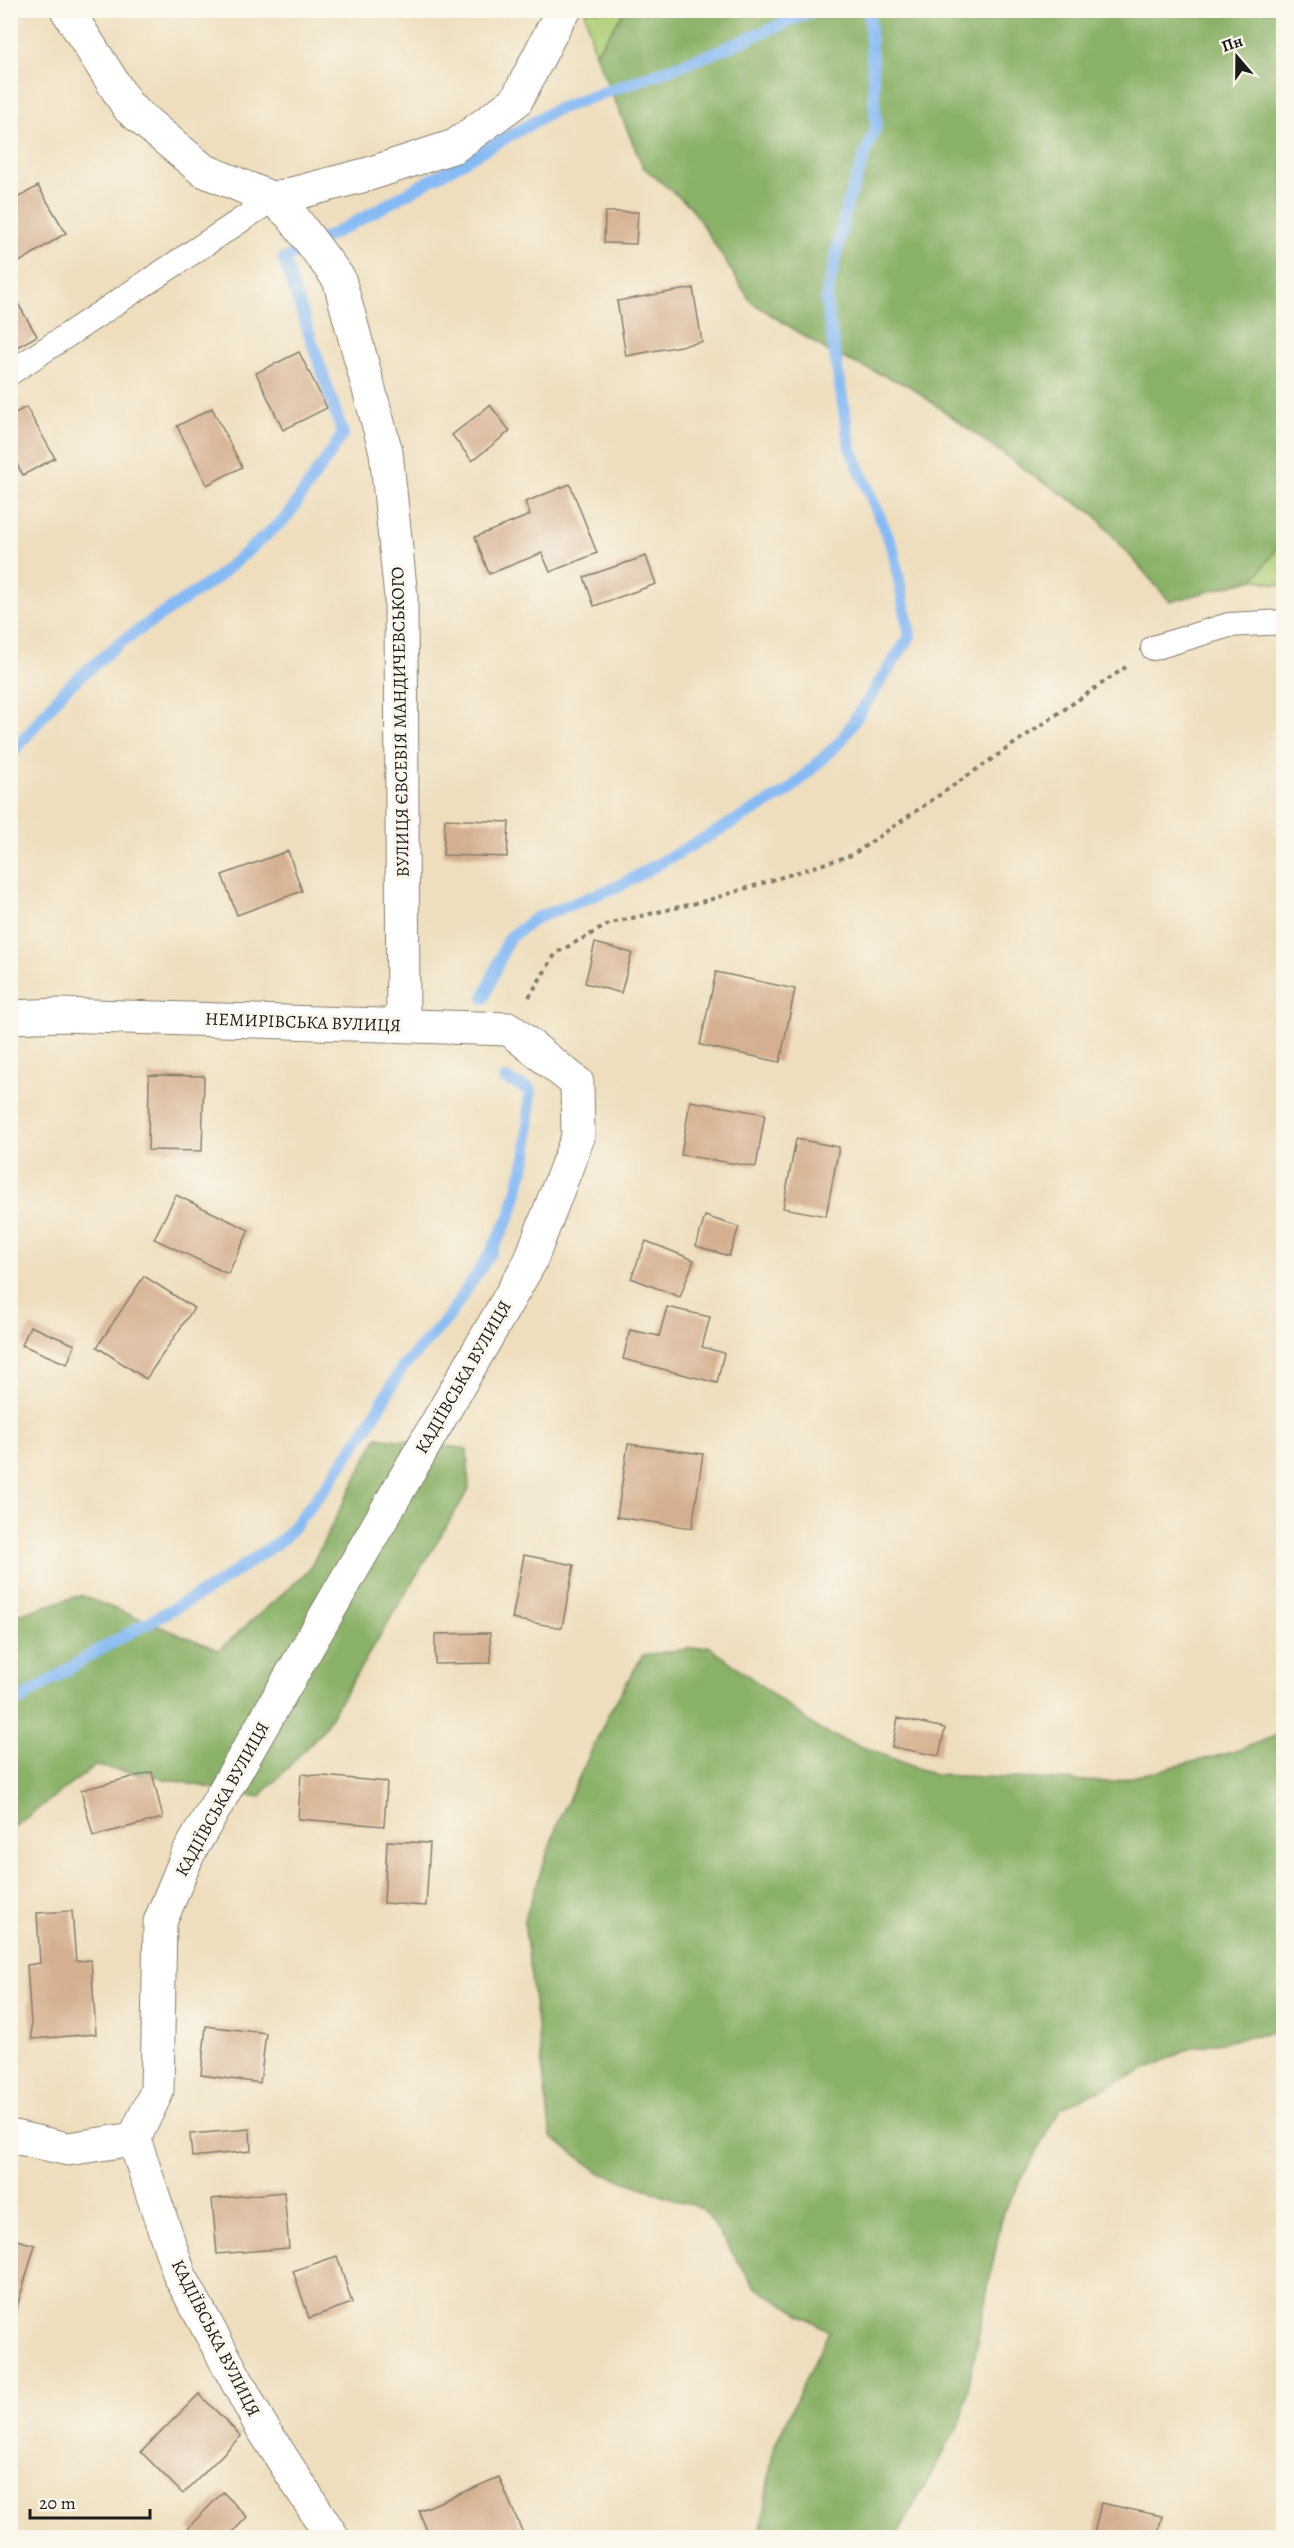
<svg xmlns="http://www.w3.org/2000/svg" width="1294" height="2548" viewBox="0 0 1294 2548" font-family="Alegreya,serif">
	<rect width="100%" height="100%" fill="#fbf7ec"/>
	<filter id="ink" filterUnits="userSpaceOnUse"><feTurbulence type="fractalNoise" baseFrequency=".0167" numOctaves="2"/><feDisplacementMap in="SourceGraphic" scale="12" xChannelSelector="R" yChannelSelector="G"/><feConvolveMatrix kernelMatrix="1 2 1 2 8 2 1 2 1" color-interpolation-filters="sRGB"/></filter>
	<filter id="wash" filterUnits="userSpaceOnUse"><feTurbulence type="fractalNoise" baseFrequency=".008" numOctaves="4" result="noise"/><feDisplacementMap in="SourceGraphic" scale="24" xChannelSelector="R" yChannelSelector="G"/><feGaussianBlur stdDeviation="1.35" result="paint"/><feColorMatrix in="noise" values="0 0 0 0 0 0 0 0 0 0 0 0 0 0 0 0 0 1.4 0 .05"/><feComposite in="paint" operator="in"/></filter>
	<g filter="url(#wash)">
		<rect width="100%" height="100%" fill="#eedebd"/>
		<g fill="#adce76" stroke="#647549" stroke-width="1.5">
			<polygon points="585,11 625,11 595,54"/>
			<polygon points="1283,541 1283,586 1254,579"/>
		</g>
		<g fill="#8ab167" stroke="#536642" stroke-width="1.5">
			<polygon points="625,11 1283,11 1283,541 1254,579 1170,602 1094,514 1035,477 909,386 831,353 751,302 691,207 643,167 595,54"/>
			<polygon points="377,1437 467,1449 469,1489 322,1731 260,1797 95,1766 11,1829 11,1617 80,1595 219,1650 309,1570"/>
			<polygon points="709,1646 821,1731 935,1775 1112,1782 1233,1752 1283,1733 1283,2031 1194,2047 1061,2108 1003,2212 962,2419 896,2537 760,2537 773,2449 829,2331 755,2287 703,2209 601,2173 551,2137 524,1921 558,1822 609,1713 643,1655"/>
		</g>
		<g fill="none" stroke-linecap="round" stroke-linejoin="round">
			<g stroke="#86baf4" stroke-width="12">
				<polyline points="10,756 64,690 121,642 215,579 287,517 343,434 284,259 356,222 555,110 709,55 815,10"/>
				<polyline points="484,998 508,939 536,918 619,886 787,792 841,741 910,636 893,549 850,447 826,300 847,204 876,126 869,10"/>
				<polyline points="10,1706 97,1651 214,1586 284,1538 325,1488 368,1426 402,1368 447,1319 490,1254 511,1214 527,1154 530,1090 505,1079"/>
			</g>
		</g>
		<g id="blocks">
			<g fill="#d5b090">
				<polygon points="38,186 66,233 10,268 10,202"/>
				<polygon points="605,212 638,212 636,244 604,243"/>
				<polygon points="693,288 702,342 626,356 617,301"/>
				<polygon points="10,290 37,336 10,351"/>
				<polygon points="299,352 327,408 283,430 256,373"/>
				<polygon points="490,405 510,431 472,461 452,435"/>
				<polygon points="26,407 55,458 23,475 10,453 10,416"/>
				<polygon points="212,408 242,467 207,485 177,426"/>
				<polygon points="570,484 597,553 550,572 542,553 489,574 475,537 530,515 525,502"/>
				<polygon points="646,556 656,584 594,606 584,577"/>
				<polygon points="445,819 509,822 507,857 443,855"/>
				<polygon points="288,851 302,891 237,915 222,875"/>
				<polygon points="595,943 632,953 621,993 585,983"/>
				<polygon points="716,972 795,989 780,1062 700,1045"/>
				<polygon points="149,1075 204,1076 202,1151 148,1150"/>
				<polygon points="690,1101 765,1114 756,1167 681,1155"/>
				<polygon points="796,1139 839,1147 826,1216 783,1208"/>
				<polygon points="176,1195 249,1230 228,1274 154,1239"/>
				<polygon points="705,1216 739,1227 729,1256 696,1246"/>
				<polygon points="646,1241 694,1260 680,1297 631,1278"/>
				<polygon points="144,1276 194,1308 146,1379 97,1347"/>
				<polygon points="667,1307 710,1317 702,1347 724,1353 717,1383 623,1359 630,1330 659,1336"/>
				<polygon points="30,1326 75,1345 67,1364 22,1345"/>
				<polygon points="628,1444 703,1454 692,1528 617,1517"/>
				<polygon points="524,1555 574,1565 562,1628 512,1619"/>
				<polygon points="490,1633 491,1663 435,1664 435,1634"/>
				<polygon points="898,1718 945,1728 939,1756 892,1747"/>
				<polygon points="152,1772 163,1818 93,1836 81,1790"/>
				<polygon points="301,1774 387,1782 384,1826 298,1819"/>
				<polygon points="387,1841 430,1843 426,1906 384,1903"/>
				<polygon points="72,1911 76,1961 91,1960 96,2034 32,2039 27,1965 40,1963 37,1913"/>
				<polygon points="206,2026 266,2033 260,2083 201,2075"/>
				<polygon points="250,2129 251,2151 192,2157 190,2134"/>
				<polygon points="284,2192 289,2248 217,2254 212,2199"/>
				<polygon points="10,2238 35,2245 11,2328 10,2328"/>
				<polygon points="337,2256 352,2303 309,2318 293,2271"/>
				<polygon points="199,2394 241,2436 183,2494 141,2452"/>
				<polygon points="499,2477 525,2538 430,2538 419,2511"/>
				<polygon points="223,2492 247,2517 227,2538 198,2538 188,2528"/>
				<polygon points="1101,2503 1162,2516 1157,2538 1093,2538"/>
			</g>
		</g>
	</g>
	<g filter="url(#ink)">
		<use href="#blocks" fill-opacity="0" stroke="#857d6c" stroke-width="1.5"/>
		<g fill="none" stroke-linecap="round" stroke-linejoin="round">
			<g stroke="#857d6c" stroke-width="26">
				<g id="lane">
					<polyline points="10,373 273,199"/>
					<polyline points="1153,648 1229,625 1284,622"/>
				</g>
			</g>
			<g stroke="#857d6c" stroke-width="35">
				<g id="street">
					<polyline points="67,10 129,108 203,170 273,199 291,215 339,279 386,452 401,597 403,1024"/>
					<polyline points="273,199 369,174 455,146 516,101 560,15 565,10"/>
					<polyline points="10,1017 60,1015 509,1029 577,1083 578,1137 530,1262 188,1854 160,1922 157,2091 134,2139 180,2276 260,2424 333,2538"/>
					<polyline points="10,2136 68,2149 134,2139"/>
				</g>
			</g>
			<polyline stroke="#857d6c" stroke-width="4" stroke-dasharray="4.5 4.5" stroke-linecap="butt" points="529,997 556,953 611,923 709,900 852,855 1126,667"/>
			<use href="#lane" stroke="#fff" stroke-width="24"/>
			<use href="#street" stroke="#fff" stroke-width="33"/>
		</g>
	</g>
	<g text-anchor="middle" stroke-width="6" stroke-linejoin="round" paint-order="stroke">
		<g font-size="18" fill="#1c1c1c" stroke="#fbf7ec">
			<text transform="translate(400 722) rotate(-91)" y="6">ВУЛИЦЯ ЄВСЕВІЯ МАНДИЧЕВСЬКОГО</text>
			<text transform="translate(303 1022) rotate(2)" y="6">НЕМИРІВСЬКА ВУЛИЦЯ</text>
			<text transform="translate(463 1377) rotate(-60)" y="6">КАДІЇВСЬКА ВУЛИЦЯ</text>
			<text transform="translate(222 1799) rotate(-61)" y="6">КАДІЇВСЬКА ВУЛИЦЯ</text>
			<text transform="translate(216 2338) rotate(63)" y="6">КАДІЇВСЬКА ВУЛИЦЯ</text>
		</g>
	</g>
	<rect width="1294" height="2548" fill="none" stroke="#fbf7ec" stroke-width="36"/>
	<g transform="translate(1237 57) rotate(340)" stroke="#fbf7ec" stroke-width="4.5" paint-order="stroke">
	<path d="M0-4.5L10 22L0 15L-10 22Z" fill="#1c1c1c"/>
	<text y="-9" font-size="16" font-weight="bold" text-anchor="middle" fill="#1c1c1c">Пн</text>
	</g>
	<path d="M30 2509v9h120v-9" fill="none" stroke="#1c1c1c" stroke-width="3"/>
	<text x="39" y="2509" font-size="18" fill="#1c1c1c" stroke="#fbf7ec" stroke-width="4.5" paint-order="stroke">20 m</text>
</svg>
